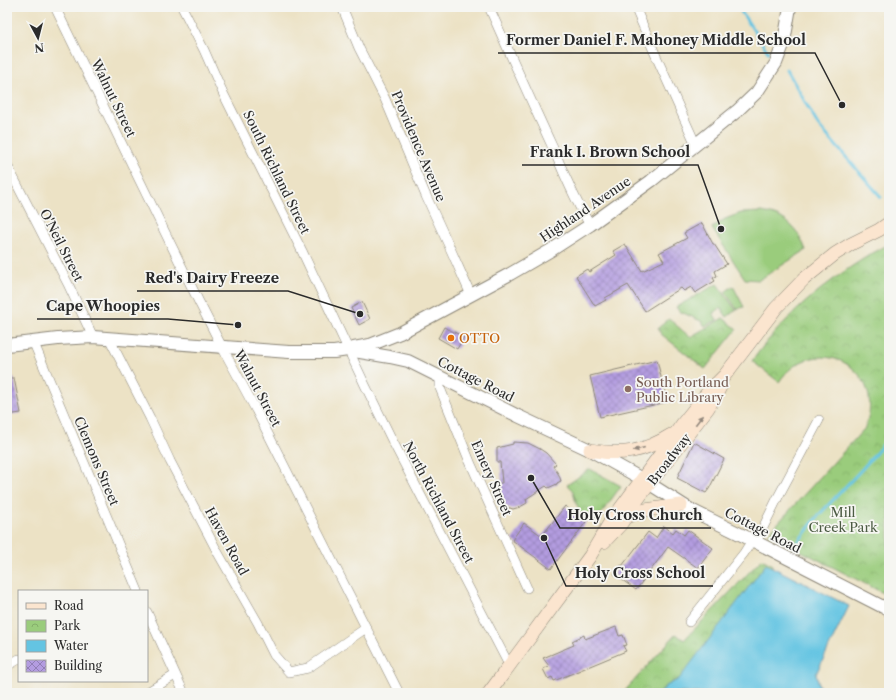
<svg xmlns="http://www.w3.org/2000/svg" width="896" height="700" viewBox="0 0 896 700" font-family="'Libre Caslon Text',serif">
	<defs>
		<pattern id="park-crowns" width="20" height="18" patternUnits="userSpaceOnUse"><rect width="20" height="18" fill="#9acc7c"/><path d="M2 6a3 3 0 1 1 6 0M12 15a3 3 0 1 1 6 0" fill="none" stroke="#85af6b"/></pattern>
		<pattern id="building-cross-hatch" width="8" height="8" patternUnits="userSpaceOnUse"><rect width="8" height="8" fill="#b39ce0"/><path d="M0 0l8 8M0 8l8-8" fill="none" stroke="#927fb6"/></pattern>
	</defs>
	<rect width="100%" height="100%" fill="#f6f6f2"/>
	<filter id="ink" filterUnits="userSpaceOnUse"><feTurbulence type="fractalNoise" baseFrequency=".025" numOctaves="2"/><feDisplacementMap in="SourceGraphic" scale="8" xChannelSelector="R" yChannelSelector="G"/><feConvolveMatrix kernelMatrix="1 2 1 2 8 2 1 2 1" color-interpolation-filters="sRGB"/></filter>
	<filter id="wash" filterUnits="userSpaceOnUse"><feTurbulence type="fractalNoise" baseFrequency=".012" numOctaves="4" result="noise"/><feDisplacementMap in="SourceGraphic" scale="16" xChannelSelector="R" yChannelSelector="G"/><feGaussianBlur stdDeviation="0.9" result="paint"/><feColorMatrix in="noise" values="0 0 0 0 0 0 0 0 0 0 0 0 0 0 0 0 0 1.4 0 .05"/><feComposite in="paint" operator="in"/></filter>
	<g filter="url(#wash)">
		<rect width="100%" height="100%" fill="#ece2c5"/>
		<g fill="#9acc7c" stroke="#627c54">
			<path d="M 762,212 C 767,213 772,214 777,216 C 793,223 800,235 806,250 L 759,280 L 745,279 L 712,228 L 725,219 L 741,213 Z"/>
			<polygon points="717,284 736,310 727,317 721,308 713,313 717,320 705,326 701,321 679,311 676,307"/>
			<polygon points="733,286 744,307 737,309 725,292"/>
		</g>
		<g fill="url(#park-crowns)" stroke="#627c54">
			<path d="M 889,244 L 889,596 L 768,534 L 865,428 C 889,368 814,329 779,382 L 752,361 C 786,313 838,271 889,244 Z"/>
			<polygon points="723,318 737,329 705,369 661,334 658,328 669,319 690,337"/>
			<polygon points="590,469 621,486 595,522 581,514 576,503 573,491 567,485"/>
			<polygon points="762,559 773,565 772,567 772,571 682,680 674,681 659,693 623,693 676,634 684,640"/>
		</g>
		<polygon fill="#64c4e2" stroke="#487886" points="766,564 849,606 816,674 821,693 660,693 666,686 679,679"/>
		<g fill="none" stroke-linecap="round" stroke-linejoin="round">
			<g stroke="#64c4e2" stroke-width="3">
				<polyline points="738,7 768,52"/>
				<polyline points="787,70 818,125 881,197"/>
				<polyline points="794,547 818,516 863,468 889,438"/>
			</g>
		</g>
		<g id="blocks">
			<g fill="url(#building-cross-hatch)">
				<polygon points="702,223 713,244 714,244 727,264 715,271 717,276 713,278 715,281 695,293 691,287 684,291 681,288 645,311 628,285 605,298 606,300 595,306 576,276 587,269 589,272 616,255 613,251 625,244 642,271 664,261 659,253 687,238 684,233"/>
				<polygon points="362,302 370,319 359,325 351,308"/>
				<polygon points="444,327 464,337 457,349 438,338"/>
				<polygon points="657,360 667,402 600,417 590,376"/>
				<polygon points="7,378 14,378 21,413 7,415"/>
				<polygon points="513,442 528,443 540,449 546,453 556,464 553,466 559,475 561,481 557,483 557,484 548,488 546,486 526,499 527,503 520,507 513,509 507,507 503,505 500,500 497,483 502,483 500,462 497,462 497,448 513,444"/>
				<polygon points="694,442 724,459 709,489 706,493 677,478"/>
				<polygon points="565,506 586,522 551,569 512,540 524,523 542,536"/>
				<polygon points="664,526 673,533 676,529 684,535 688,530 713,548 698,568 668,547 636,590 614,574 621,565 622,566 648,532 656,538"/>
				<polygon points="616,627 619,636 623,635 627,645 623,646 626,651 554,681 552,677 548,679 543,669 549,666 543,658 574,645 572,641 584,635 585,639"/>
			</g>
		</g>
	</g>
	<g filter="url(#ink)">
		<use href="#blocks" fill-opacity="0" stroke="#8c8678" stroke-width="1"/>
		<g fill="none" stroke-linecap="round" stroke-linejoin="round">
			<g stroke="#8c8678" stroke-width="10">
				<g id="minor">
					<polyline points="55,7 199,302 222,347 256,410 399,693"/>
					<polyline points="182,7 204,50 223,93 302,251 365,385 393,442 509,665"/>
					<polyline points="342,7 359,48 385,99 426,196 450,248 471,295"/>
					<path d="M 489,7 C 510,54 531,101 553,148 C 564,174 575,201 590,225"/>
					<polyline points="635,7 656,56 696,145"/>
					<polyline points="7,165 69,286 93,337"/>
					<polyline points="109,338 150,418 170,461 218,553 258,623 274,655 289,672 308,668 366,628"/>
					<polyline points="33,341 138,591"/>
					<polyline points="440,377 440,388 470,462 527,588"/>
					<polyline points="756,542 778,497 819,420"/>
					<polyline points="147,612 184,693"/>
					<polyline points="689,622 744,553 752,540"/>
					<polyline points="7,666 19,659"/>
					<polyline points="146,693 175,675"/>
				</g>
			</g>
			<g stroke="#8c8678" stroke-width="14">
				<g id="tertiary">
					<polyline points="7,345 58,339 93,337 289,352 334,352 348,350 390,357 408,361 518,416 590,450 642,479 691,510 752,540 889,610"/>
					<polyline points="354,348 370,345 400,333 510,274 553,249 590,225 651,181 737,111 757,92 776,63 784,42 790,7"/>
				</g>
			</g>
			<g stroke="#8c8678" stroke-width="14">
				<g id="secondary">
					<path d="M 590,450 C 621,456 644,452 671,435"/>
					<polyline points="626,517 645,510 681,505"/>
					<polyline points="604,542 620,525 640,496 708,408 717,393 721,385"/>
					<polyline points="489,693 590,556 609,524 665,448 683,423 707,393 725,375 776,308 804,279 835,254 851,244 879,230 889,223"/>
				</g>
			</g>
			<use href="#minor" stroke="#fff" stroke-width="9"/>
			<use href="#tertiary" stroke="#fff" stroke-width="12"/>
			<use href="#secondary" stroke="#fbe5cf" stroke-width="13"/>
		</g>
		<defs><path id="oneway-solid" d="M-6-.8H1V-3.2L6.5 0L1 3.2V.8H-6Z"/></defs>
		<g fill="#93887d">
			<use href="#oneway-solid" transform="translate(699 420) rotate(-53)"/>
			<use href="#oneway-solid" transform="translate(639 449) rotate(165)"/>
		</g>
	</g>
	<circle fill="#e8710a" stroke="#f6f6f2" stroke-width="1.5" cx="451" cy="338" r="4"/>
	<circle fill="#8d6e63" stroke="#f6f6f2" stroke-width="1.5" cx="628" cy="389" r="4"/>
	<g text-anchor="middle" stroke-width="3.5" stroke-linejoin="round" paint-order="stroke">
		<g font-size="13" fill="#2b2b2b" stroke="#f6f6f2">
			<text transform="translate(114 98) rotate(64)" y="5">Walnut Street</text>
			<text transform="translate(419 146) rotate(67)" y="5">Providence Avenue</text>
			<text transform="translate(277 172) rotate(64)" y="5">South Richland Street</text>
			<text transform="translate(585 209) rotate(-34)" y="5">Highland Avenue</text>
			<text transform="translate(62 245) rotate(63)" y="5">O'Neil Street</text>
			<text transform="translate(476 379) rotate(27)" y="5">Cottage Road</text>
			<text transform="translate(258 388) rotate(62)" y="5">Walnut Street</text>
			<text transform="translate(669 459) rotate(-52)" y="5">Broadway</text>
			<text transform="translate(97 461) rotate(67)" y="5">Clemons Street</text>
			<text transform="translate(492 478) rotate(66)" y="5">Emery Street</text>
			<text transform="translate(439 502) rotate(62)" y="5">North Richland Street</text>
			<text transform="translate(763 530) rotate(27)" y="5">Cottage Road</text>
			<text transform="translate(227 541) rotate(61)" y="5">Haven Road</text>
		</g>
		<g font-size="13" fill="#c56008" stroke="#f6f6f2" text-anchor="start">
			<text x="459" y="343">OTTO</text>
		</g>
		<g font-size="13" fill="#785e54" stroke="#f6f6f2" text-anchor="start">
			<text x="636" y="387">South Portland<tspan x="636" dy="15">Public Library</tspan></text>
		</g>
		<g font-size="13" fill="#4c5b43" stroke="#f6f6f2">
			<text x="843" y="517">Mill<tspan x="843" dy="15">Creek Park</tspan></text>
		</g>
	</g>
	<path fill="none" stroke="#2b2b2b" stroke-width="1.5" d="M842 105L815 53H498M721 229L698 165H522M360 314L288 291H137M238 325L168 319H37M531 478L560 528H711M544 538L566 586H713"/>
	<g fill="#2b2b2b" stroke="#f6f6f2" stroke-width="1.5">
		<circle cx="842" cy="105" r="4"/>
		<circle cx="721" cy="229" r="4"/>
		<circle cx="360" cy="314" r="4"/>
		<circle cx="238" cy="325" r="4"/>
		<circle cx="531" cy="478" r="4"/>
		<circle cx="544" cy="538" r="4"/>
	</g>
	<g font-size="14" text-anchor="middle" font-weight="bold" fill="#2b2b2b" stroke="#f6f6f2" stroke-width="3.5" stroke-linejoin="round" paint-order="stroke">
		<text x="656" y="45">Former Daniel F. Mahoney Middle School</text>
		<text x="610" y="157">Frank I. Brown School</text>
		<text x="212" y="283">Red's Dairy Freeze</text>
		<text x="103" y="311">Cape Whoopies</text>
		<text x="635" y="520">Holy Cross Church</text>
		<text x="640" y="578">Holy Cross School</text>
	</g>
	<rect width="896" height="700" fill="none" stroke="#f6f6f2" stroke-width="24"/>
	<rect x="18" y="590" width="130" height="92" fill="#f6f6f2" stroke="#a5a5a2"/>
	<rect x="26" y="603" width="20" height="6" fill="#fbe5cf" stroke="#a5a5a2"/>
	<text x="54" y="610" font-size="12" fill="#2b2b2b">Road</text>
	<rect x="26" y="620" width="20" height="12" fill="url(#park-crowns)" stroke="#a5a5a2"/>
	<text x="54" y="630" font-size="12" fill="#2b2b2b">Park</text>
	<rect x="26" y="640" width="20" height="12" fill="#64c4e2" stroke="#a5a5a2"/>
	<text x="54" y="650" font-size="12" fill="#2b2b2b">Water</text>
	<rect x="26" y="660" width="20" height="12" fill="url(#building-cross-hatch)" stroke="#a5a5a2"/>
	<text x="54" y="670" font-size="12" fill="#2b2b2b">Building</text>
	<g transform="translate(38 38) rotate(173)" stroke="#f6f6f2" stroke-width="3" paint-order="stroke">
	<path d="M0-3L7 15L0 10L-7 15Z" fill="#2b2b2b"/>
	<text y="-6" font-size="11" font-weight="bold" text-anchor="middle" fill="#2b2b2b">N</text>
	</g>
</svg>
